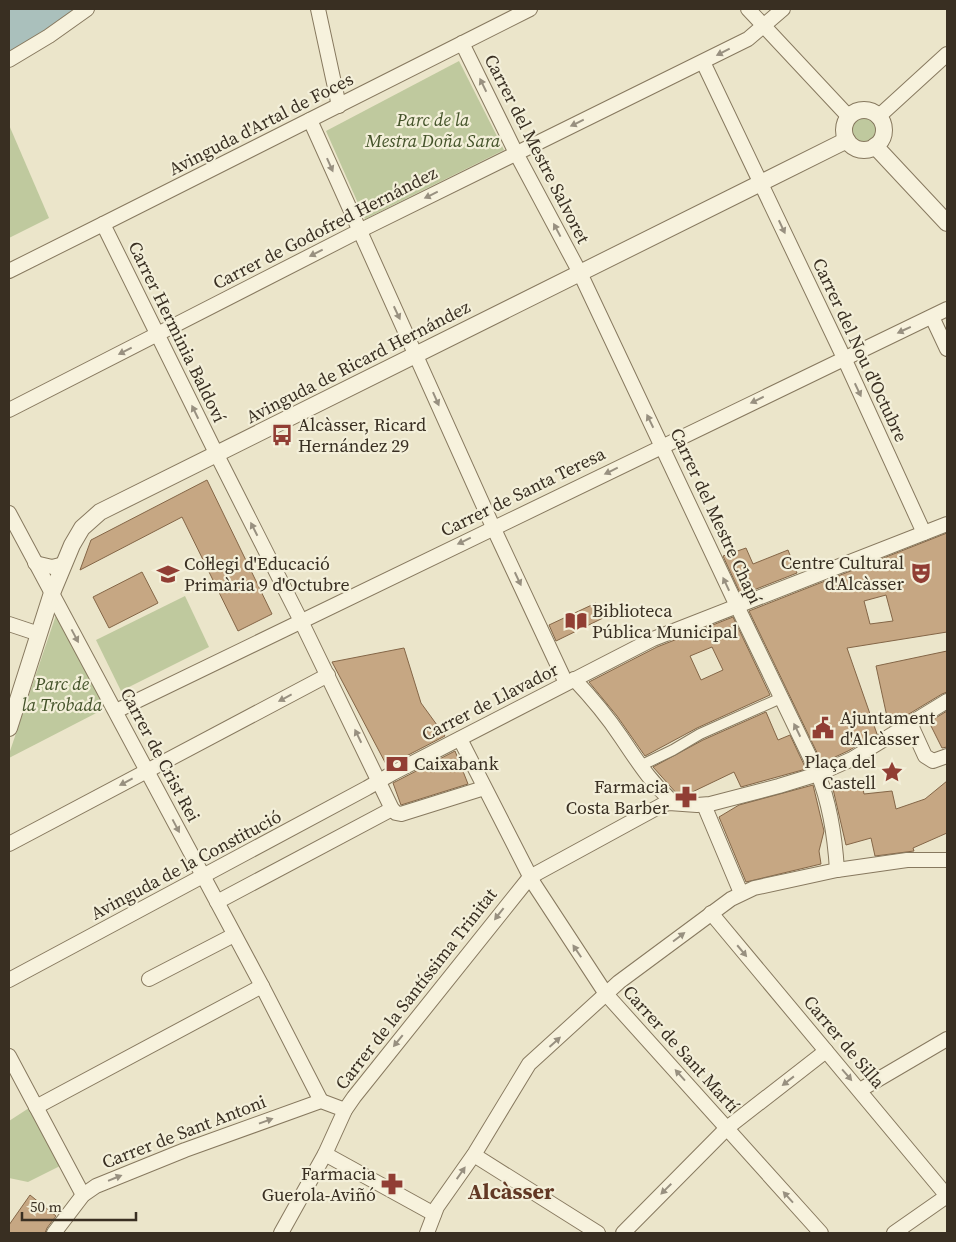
<svg xmlns="http://www.w3.org/2000/svg" width="956" height="1242" viewBox="0 0 956 1242" font-family="'Source Serif 4',serif">
	<rect width="100%" height="100%" fill="#ebe5ca"/>
	<g fill="#bfc99e">
		<polygon points="459,61 504,150 365,219 326,131"/>
		<circle cx="864" cy="130" r="14"/>
		<polygon points="9,125 49,218 9,238"/>
		<polygon points="185,596 209,647 121,691 96,640"/>
		<polygon points="56,615 106,708 9,758 9,754"/>
		<polygon points="29,1108 60,1166 28,1182 9,1178 9,1121"/>
	</g>
	<polygon fill="#aac0bc" stroke="#718e8a" points="9,9 74,9 60,22 9,54"/>
	<g fill="#c6a783" stroke="#846647" fill-rule="evenodd">
		<polygon points="207,480 272,614 238,631 182,517 80,570 91,540"/>
		<path d="M 947,533 L 947,632 L 847,648 L 877,734 L 848,751 L 822,763 L 749,611 ZM 886,595 L 893,621 L 870,624 L 864,601 Z"/>
		<polygon points="746,548 753,564 788,550 797,573 741,595 723,556"/>
		<polygon points="142,572 158,603 109,628 93,597"/>
		<polygon points="596,603 603,618 556,641 549,625"/>
		<path d="M 733,617 L 770,695 L 697,728 L 645,756 L 617,716 L 589,682 L 657,647 ZM 712,647 L 723,670 L 701,680 L 690,656 Z"/>
		<polygon points="404,648 421,703 445,736 387,766 332,662"/>
		<polygon points="947,651 947,692 942,694 889,726 876,666"/>
		<polygon points="947,711 947,747 942,748 929,722"/>
		<polygon points="766,712 778,740 790,735 806,769 741,787 734,772 686,795 678,795 653,767 703,740"/>
		<polygon points="455,751 468,784 401,805 393,783"/>
		<polygon points="947,781 947,833 913,848 914,851 875,856 871,838 846,845 833,789 862,784 864,794 892,791 896,809 925,799"/>
		<polygon points="813,785 824,831 819,851 821,864 746,882 719,817 739,805"/>
		<polygon points="30,1195 56,1216 47,1228 45,1233 9,1233 9,1225"/>
	</g>
	<g fill="none" stroke-linecap="round" stroke-linejoin="round">
		<g stroke="#87795f" stroke-width="12">
			<polyline id="pedestrian" points="640,766 673,750 700,734 781,698"/>
		</g>
		<g stroke="#87795f" stroke-width="16">
			<g id="minor">
				<polyline points="318,9 339,106"/>
				<polyline points="748,9 849,117"/>
				<path d="M 462,43 L 516,153 L 580,273 L 737,606 L 818,774 C 830,804 835,838 837,870"/>
				<polyline points="9,60 49,36 87,9"/>
				<polyline points="703,62 844,358 924,533"/>
				<polyline points="878,117 947,54"/>
				<polyline points="310,120 493,527 566,683"/>
				<polyline points="103,224 217,455 301,621 392,809 396,813 401,814 484,788"/>
				<polyline points="9,271 103,224 530,9"/>
				<polyline points="932,317 947,349"/>
				<polyline points="9,410 359,231 748,39 783,9"/>
				<polyline points="9,513 262,986 321,1101"/>
				<polyline points="35,563 52,567 64,564"/>
				<polyline points="9,624 39,634"/>
				<path d="M 574,679 C 591,697 607,716 621,737 C 638,762 650,782 674,803"/>
				<polyline points="116,711 947,309"/>
				<polyline points="910,723 925,756 933,761 947,756"/>
				<polyline points="460,739 534,884 606,994 821,1233"/>
				<polyline points="704,805 741,893"/>
				<polyline points="9,844 328,675"/>
				<polyline points="217,902 392,809"/>
				<polyline points="711,913 947,1196 894,1233"/>
				<polyline points="149,979 234,935"/>
				<polyline points="9,980 367,788 393,773 653,639 947,524"/>
				<polyline points="9,1056 83,1195"/>
				<polyline points="860,1090 947,1039"/>
				<polyline points="36,1107 262,986"/>
				<polyline points="325,1154 434,1214"/>
				<polyline points="474,1155 598,1233"/>
				<polyline points="54,1233 83,1195 96,1186 185,1150 321,1101 345,1110"/>
				<polyline points="281,1233 325,1154 345,1110 354,1097 530,877 662,805 669,803 697,805 710,804 779,786 818,774 852,759 947,701"/>
				<polyline points="427,1233 437,1207 475,1153 529,1064 619,982 731,899 754,888 837,870 907,860 947,860"/>
				<polyline points="623,1233 727,1128 826,1051"/>
			</g>
		</g>
		<g stroke="#87795f" stroke-width="18">
			<g id="tertiary">
				<circle cx="864" cy="130" r="20"/>
				<polyline points="875,146 947,223"/>
				<polyline points="9,728 52,593 72,545 82,528 100,512 847,140"/>
			</g>
		</g>
		<use href="#pedestrian" stroke="#f7f2dd" stroke-width="10"/>
		<use href="#minor" stroke="#f7f2dd" stroke-width="14"/>
		<use href="#tertiary" stroke="#f7f2dd" stroke-width="16"/>
	</g>
	<defs><path id="oneway-solid" d="M-6-.8H1V-3.2L6.5 0L1 3.2V.8H-6Z" transform="scale(1.25)"/></defs>
	<g fill="#989080">
		<use href="#oneway-solid" transform="translate(723 52) rotate(153)"/>
		<use href="#oneway-solid" transform="translate(483 85) rotate(-116)"/>
		<use href="#oneway-solid" transform="translate(577 123) rotate(154)"/>
		<use href="#oneway-solid" transform="translate(330 165) rotate(66)"/>
		<use href="#oneway-solid" transform="translate(431 195) rotate(154)"/>
		<use href="#oneway-solid" transform="translate(782 227) rotate(65)"/>
		<use href="#oneway-solid" transform="translate(557 230) rotate(-118)"/>
		<use href="#oneway-solid" transform="translate(316 253) rotate(153)"/>
		<use href="#oneway-solid" transform="translate(397 313) rotate(65)"/>
		<use href="#oneway-solid" transform="translate(904 330) rotate(155)"/>
		<use href="#oneway-solid" transform="translate(125 351) rotate(153)"/>
		<use href="#oneway-solid" transform="translate(858 390) rotate(65)"/>
		<use href="#oneway-solid" transform="translate(436 399) rotate(66)"/>
		<use href="#oneway-solid" transform="translate(757 400) rotate(154)"/>
		<use href="#oneway-solid" transform="translate(195 412) rotate(-116)"/>
		<use href="#oneway-solid" transform="translate(650 421) rotate(-116)"/>
		<use href="#oneway-solid" transform="translate(611 471) rotate(154)"/>
		<use href="#oneway-solid" transform="translate(254 529) rotate(-117)"/>
		<use href="#oneway-solid" transform="translate(464 541) rotate(154)"/>
		<use href="#oneway-solid" transform="translate(518 579) rotate(65)"/>
		<use href="#oneway-solid" transform="translate(726 584) rotate(-115)"/>
		<use href="#oneway-solid" transform="translate(75 636) rotate(62)"/>
		<use href="#oneway-solid" transform="translate(285 698) rotate(152)"/>
		<use href="#oneway-solid" transform="translate(797 730) rotate(-116)"/>
		<use href="#oneway-solid" transform="translate(358 736) rotate(-116)"/>
		<use href="#oneway-solid" transform="translate(126 782) rotate(152)"/>
		<use href="#oneway-solid" transform="translate(176 826) rotate(62)"/>
		<use href="#oneway-solid" transform="translate(499 914) rotate(128)"/>
		<use href="#oneway-solid" transform="translate(679 937) rotate(-37)"/>
		<use href="#oneway-solid" transform="translate(577 951) rotate(-124)"/>
		<use href="#oneway-solid" transform="translate(742 951) rotate(50)"/>
		<use href="#oneway-solid" transform="translate(398 1041) rotate(129)"/>
		<use href="#oneway-solid" transform="translate(555 1042) rotate(-42)"/>
		<use href="#oneway-solid" transform="translate(680 1075) rotate(-132)"/>
		<use href="#oneway-solid" transform="translate(847 1075) rotate(49)"/>
		<use href="#oneway-solid" transform="translate(788 1081) rotate(142)"/>
		<use href="#oneway-solid" transform="translate(266 1121) rotate(-20)"/>
		<use href="#oneway-solid" transform="translate(461 1173) rotate(-55)"/>
		<use href="#oneway-solid" transform="translate(115 1178) rotate(-22)"/>
		<use href="#oneway-solid" transform="translate(666 1189) rotate(135)"/>
		<use href="#oneway-solid" transform="translate(788 1197) rotate(-132)"/>
	</g>
	<defs>
		<g id="bus-bare" transform="scale(1.725)"><path d="M-5-6H5V4H4V6H2V4H-2V6H-4V4H-5ZM-3.5-4V0h7V-4ZM-3.5 1.2v1.5H-2V1.2ZM2 1.2v1.5H3.5V1.2Z" fill="#913e34" stroke="#f3efd9" stroke-width="2.5" paint-order="stroke"/></g>
		<g id="theatre-bare" transform="scale(1.725)"><path d="M-5-5.5Q0-4 5-5.5V0Q5 5 0 6Q-5 5-5 0ZM-3.3-2.5H-1v1.5H-3.3ZM1-2.5H3.3v1.5H1ZM-2.8 1Q0 5.5 2.8 1Z" fill="#913e34" stroke="#f3efd9" stroke-width="2.5" paint-order="stroke"/></g>
		<g id="school-bare" transform="scale(1.725)"><path d="M0-5L7-2L0 1L-7-2ZM-4 1L0 2.5L4 1V4Q0 6-4 4Z" fill="#913e34" stroke="#f3efd9" stroke-width="2.5" paint-order="stroke"/></g>
		<g id="library-bare" transform="scale(1.725)"><path d="M-6-4Q-3-5.5-.7-3.5V5Q-3 3-6 4ZM6-4Q3-5.5 .7-3.5V5Q3 3 6 4Z" fill="#913e34" stroke="#f3efd9" stroke-width="2.5" paint-order="stroke"/></g>
		<g id="civic-bare" transform="scale(1.725)"><path d="M-.6-6.5H3V-4.5H.6V-3L4-1V1h2V6H-6V1h2V-1L-.6-3ZM-1.2 2.5V6h2.4V2.5Z" fill="#913e34" stroke="#f3efd9" stroke-width="2.5" paint-order="stroke"/></g>
		<g id="bank-bare" transform="scale(1.725)"><path d="M-6-4H6V4H-6ZM0-2.3a2.3 2.3 0 1 0 0 4.6a2.3 2.3 0 1 0 0-4.6Z" fill="#913e34" stroke="#f3efd9" stroke-width="2.5" paint-order="stroke"/></g>
		<g id="sight-bare" transform="scale(1.725)"><path d="M0-6L1.8-2.2L6-1.7L2.9 1.2L3.7 5.4L0 3.3L-3.7 5.4L-2.9 1.2L-6-1.7L-1.8-2.2Z" fill="#913e34" stroke="#f3efd9" stroke-width="2.5" paint-order="stroke"/></g>
		<g id="pharmacy-bare" transform="scale(1.725)"><path d="M-2-6h4v4h4v4h-4v4h-4v-4h-4v-4h4Z" fill="#913e34" stroke="#f3efd9" stroke-width="2.5" paint-order="stroke"/></g>
	</defs>
	<g fill-rule="evenodd">
		<use href="#bus-bare" x="282" y="435"/>
		<use href="#theatre-bare" x="921" y="573"/>
		<use href="#school-bare" x="168" y="574"/>
		<use href="#library-bare" x="576" y="621"/>
		<use href="#civic-bare" x="823" y="728"/>
		<use href="#bank-bare" x="397" y="764"/>
		<use href="#sight-bare" x="892" y="772"/>
		<use href="#pharmacy-bare" x="686" y="797"/>
		<use href="#pharmacy-bare" x="392" y="1184"/>
	</g>
	<g text-anchor="middle" stroke-width="4.5" stroke-linejoin="round" paint-order="stroke">
		<g font-size="18" font-style="italic" fill="#44532a" stroke="#f3efd9">
			<text x="433" y="126">Parc de la<tspan x="433" dy="21">Mestra Doña Sara</tspan></text>
			<text x="62" y="690">Parc de<tspan x="62" dy="21">la Trobada</tspan></text>
		</g>
		<g font-size="18" fill="#392f22" stroke="#f3efd9">
			<text transform="translate(261 124) rotate(-27)" y="6">Avinguda d'Artal de Foces</text>
			<text transform="translate(537 149) rotate(63)" y="6">Carrer del Mestre Salvoret</text>
			<text transform="translate(325 228) rotate(-27)" y="6">Carrer de Godofred Hernández</text>
			<text transform="translate(177 332) rotate(64)" y="6">Carrer Herminia Baldoví</text>
			<text transform="translate(860 350) rotate(65)" y="6">Carrer del Nou d'Octubre</text>
			<text transform="translate(358 362) rotate(-27)" y="6">Avinguda de Ricard Hernández</text>
			<text transform="translate(523 492) rotate(-26)" y="6">Carrer de Santa Teresa</text>
			<text transform="translate(716 516) rotate(65)" y="6">Carrer del Mestre Chapí</text>
			<text transform="translate(490 702) rotate(-27)" y="6">Carrer de Llavador</text>
			<text transform="translate(160 755) rotate(62)" y="6">Carrer de Crist Rei</text>
			<text transform="translate(186 865) rotate(-28)" y="6">Avinguda de la Constitució</text>
			<text transform="translate(416 989) rotate(-52)" y="6">Carrer de la Santíssima Trinitat</text>
			<text transform="translate(844 1042) rotate(50)" y="6">Carrer de Silla</text>
			<text transform="translate(681 1049) rotate(48)" y="6">Carrer de Sant Martí</text>
			<text transform="translate(184 1132) rotate(-21)" y="6">Carrer de Sant Antoni</text>
		</g>
		<g font-size="18" fill="#392f22" stroke="#f3efd9" text-anchor="start">
			<text x="298" y="431">Alcàsser, Ricard<tspan x="298" dy="21">Hernández 29</tspan></text>
			<text x="904" y="569" text-anchor="end">Centre Cultural<tspan x="904" dy="21">d'Alcàsser</tspan></text>
			<text x="184" y="570">Col·legi d'Educació<tspan x="184" dy="21">Primària 9 d'Octubre</tspan></text>
			<text x="592" y="617">Biblioteca<tspan x="592" dy="21">Pública Municipal</tspan></text>
			<text x="840" y="724">Ajuntament<tspan x="840" dy="21">d'Alcàsser</tspan></text>
			<text x="876" y="768" text-anchor="end">Plaça del<tspan x="876" dy="21">Castell</tspan></text>
			<text x="414" y="770">Caixabank</text>
			<text x="669" y="793" text-anchor="end">Farmacia<tspan x="669" dy="21">Costa Barber</tspan></text>
			<text x="376" y="1180" text-anchor="end">Farmacia<tspan x="376" dy="21">Guerola-Aviñó</tspan></text>
		</g>
		<g font-size="22" font-weight="bold" fill="#623824" stroke="#f3efd9">
			<text x="511" y="1199">Alcàsser</text>
		</g>
	</g>
	<rect width="956" height="1242" fill="none" stroke="#392f22" stroke-width="20"/>
	<path d="M22 1212v8h114v-8" fill="none" stroke="#392f22" stroke-width="2.5"/>
	<text x="30" y="1212" font-size="15" fill="#392f22" stroke="#f3efd9" stroke-width="4" paint-order="stroke">50 m</text>
</svg>
